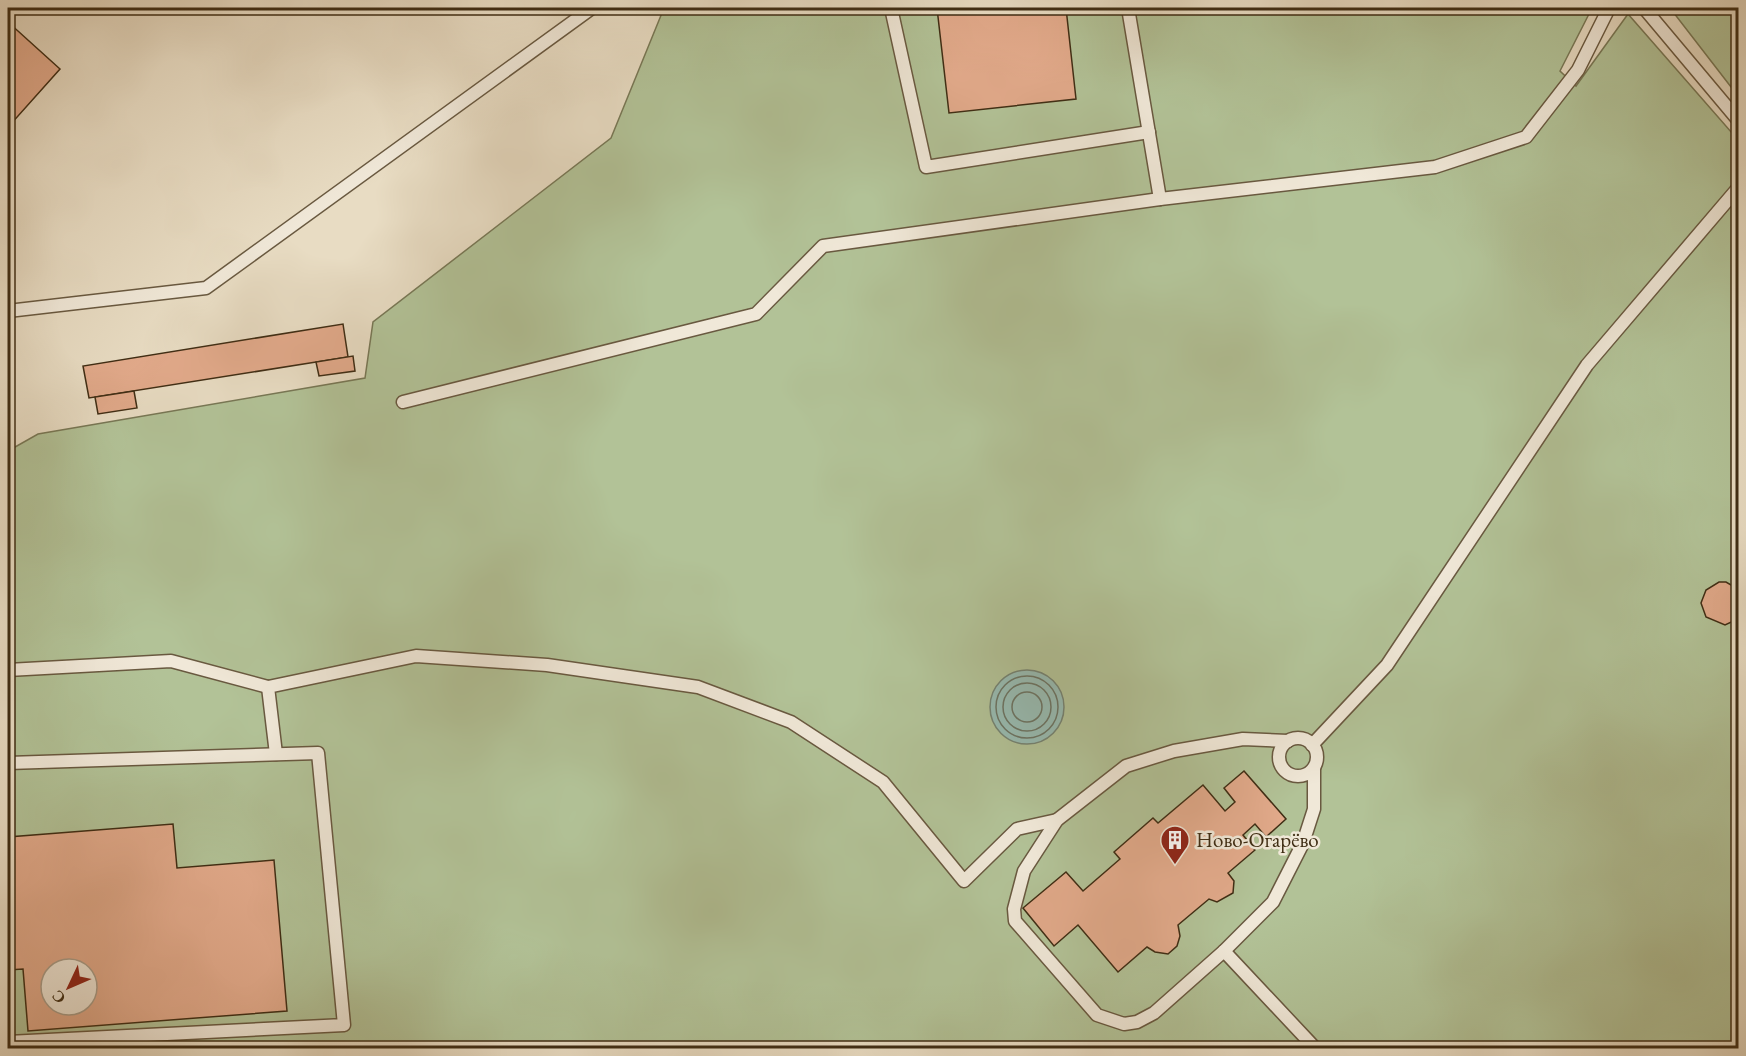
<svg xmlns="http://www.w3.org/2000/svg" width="1746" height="1056" viewBox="0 0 1746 1056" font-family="'EB Garamond',serif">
	<rect width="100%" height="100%" fill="#e8dcc3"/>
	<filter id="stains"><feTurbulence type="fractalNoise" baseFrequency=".00333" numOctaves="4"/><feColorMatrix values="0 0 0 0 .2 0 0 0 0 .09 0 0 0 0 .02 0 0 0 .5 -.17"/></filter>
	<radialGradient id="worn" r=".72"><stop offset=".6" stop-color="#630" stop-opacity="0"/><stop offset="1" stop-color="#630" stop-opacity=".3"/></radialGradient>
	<g fill="#b2c297" stroke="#787856" stroke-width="1.5" fill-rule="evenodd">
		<path d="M 664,8 L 1592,8 L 1560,71 L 1576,86 L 1628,14 L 1732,133 L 1738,128 L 1738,1048 L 8,1048 L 8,451 L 38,434 L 365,378 L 373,322 L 611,138 ZM 51,969 L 87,969 L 87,1005 L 51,1005 Z"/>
		<polygon points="1670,8 1738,8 1738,96"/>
	</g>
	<circle fill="#97bcb3" stroke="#748373" stroke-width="1.5" cx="1027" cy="707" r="37"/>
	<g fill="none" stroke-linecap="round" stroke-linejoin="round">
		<g stroke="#6b7464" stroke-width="1.5">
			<circle cx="1027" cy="707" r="31"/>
			<circle cx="1027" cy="707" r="24"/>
			<circle cx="1027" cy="707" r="15"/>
		</g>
	</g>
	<g fill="#e2aa8b" stroke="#3f2d14" stroke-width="1.5" fill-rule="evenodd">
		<polygon points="937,8 1066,8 1076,99 949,113"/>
		<polygon points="8,22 60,69 10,125 8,123"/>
		<polygon points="343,324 348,357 89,398 83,366"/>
		<polygon points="353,356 355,371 319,376 316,362"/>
		<polygon points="134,391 137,408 98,414 95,397"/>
		<polygon points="1719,582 1726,582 1738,589 1738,619 1725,625 1706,617 1701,603 1706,590"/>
		<polygon points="1244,771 1286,819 1266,837 1255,824 1243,835 1255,850 1228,873 1234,881 1233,893 1217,902 1209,899 1178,925 1180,936 1177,946 1168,954 1155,952 1147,947 1118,972 1078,925 1054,946 1023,908 1066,872 1083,891 1120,859 1114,852 1153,818 1158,823 1203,785 1225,811 1235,802 1224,788"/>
		<path d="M 173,824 L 177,868 L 274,860 L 287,1011 L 28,1031 L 23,969 L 8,970 L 8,837 ZM 51,969 L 87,969 L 87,1005 L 51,1005 Z"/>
	</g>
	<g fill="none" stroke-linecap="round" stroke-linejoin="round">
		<g stroke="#695940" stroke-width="15">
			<g id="lane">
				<polyline points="891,8 926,167 1149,132"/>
				<polyline points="1128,8 1160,199"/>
				<polyline points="1644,8 1738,120"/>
				<polyline points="8,311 206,288 592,8"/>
				<polyline points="403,402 756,314 823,246 1160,199 1435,167 1526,137 1578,70 1609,8"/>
				<polyline points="8,670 171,661 268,687"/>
				<circle cx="1298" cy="757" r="19"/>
				<polyline points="1288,741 1243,739 1174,751 1126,766 1057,820 1024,871 1014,909 1015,921 1097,1015 1124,1024 1137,1022 1154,1013 1224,951 1273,902 1303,843 1314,809 1314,768"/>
				<polyline points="1312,745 1387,665 1587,365 1738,188"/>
				<polyline points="276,754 268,687 416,656 547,665 698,687 791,722 883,782 964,881 1017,829 1057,820"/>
				<polyline points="8,763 318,753 344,1025 8,1042"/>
				<polyline points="1224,951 1315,1048"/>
			</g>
		</g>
		<use href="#lane" stroke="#f0e8d8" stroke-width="12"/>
	</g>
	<defs>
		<g id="building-pin" transform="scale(1.5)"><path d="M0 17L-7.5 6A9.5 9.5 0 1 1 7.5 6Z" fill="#8f2418" stroke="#f0e8d8"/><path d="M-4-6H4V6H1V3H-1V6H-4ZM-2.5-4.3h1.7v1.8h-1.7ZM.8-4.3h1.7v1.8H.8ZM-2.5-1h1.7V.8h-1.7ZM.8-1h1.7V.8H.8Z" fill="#fff"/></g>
	</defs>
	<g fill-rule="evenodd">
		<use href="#building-pin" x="1175" y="840"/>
	</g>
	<g text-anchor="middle" stroke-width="5" stroke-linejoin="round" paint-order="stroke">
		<g font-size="21" fill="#3f2d14" stroke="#f0e8d8" text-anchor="start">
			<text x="1196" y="847">Ново-Огарёво</text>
		</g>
	</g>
	<rect width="1746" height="1056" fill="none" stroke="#e8dcc3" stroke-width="30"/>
	<rect x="9" y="9" width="1728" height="1038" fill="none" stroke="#3f2d14" stroke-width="3"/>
	<rect x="15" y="15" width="1716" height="1026" fill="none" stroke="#3f2d14" stroke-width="1.5"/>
	<g transform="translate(69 987) rotate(226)"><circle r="28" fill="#f0e8d8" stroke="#a99d8a" stroke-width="1.5"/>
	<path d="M0-4.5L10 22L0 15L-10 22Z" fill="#8f2418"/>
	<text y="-9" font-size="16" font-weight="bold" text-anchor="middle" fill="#3f2d14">С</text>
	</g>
	<rect width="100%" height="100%" filter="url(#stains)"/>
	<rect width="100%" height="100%" fill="url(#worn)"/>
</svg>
